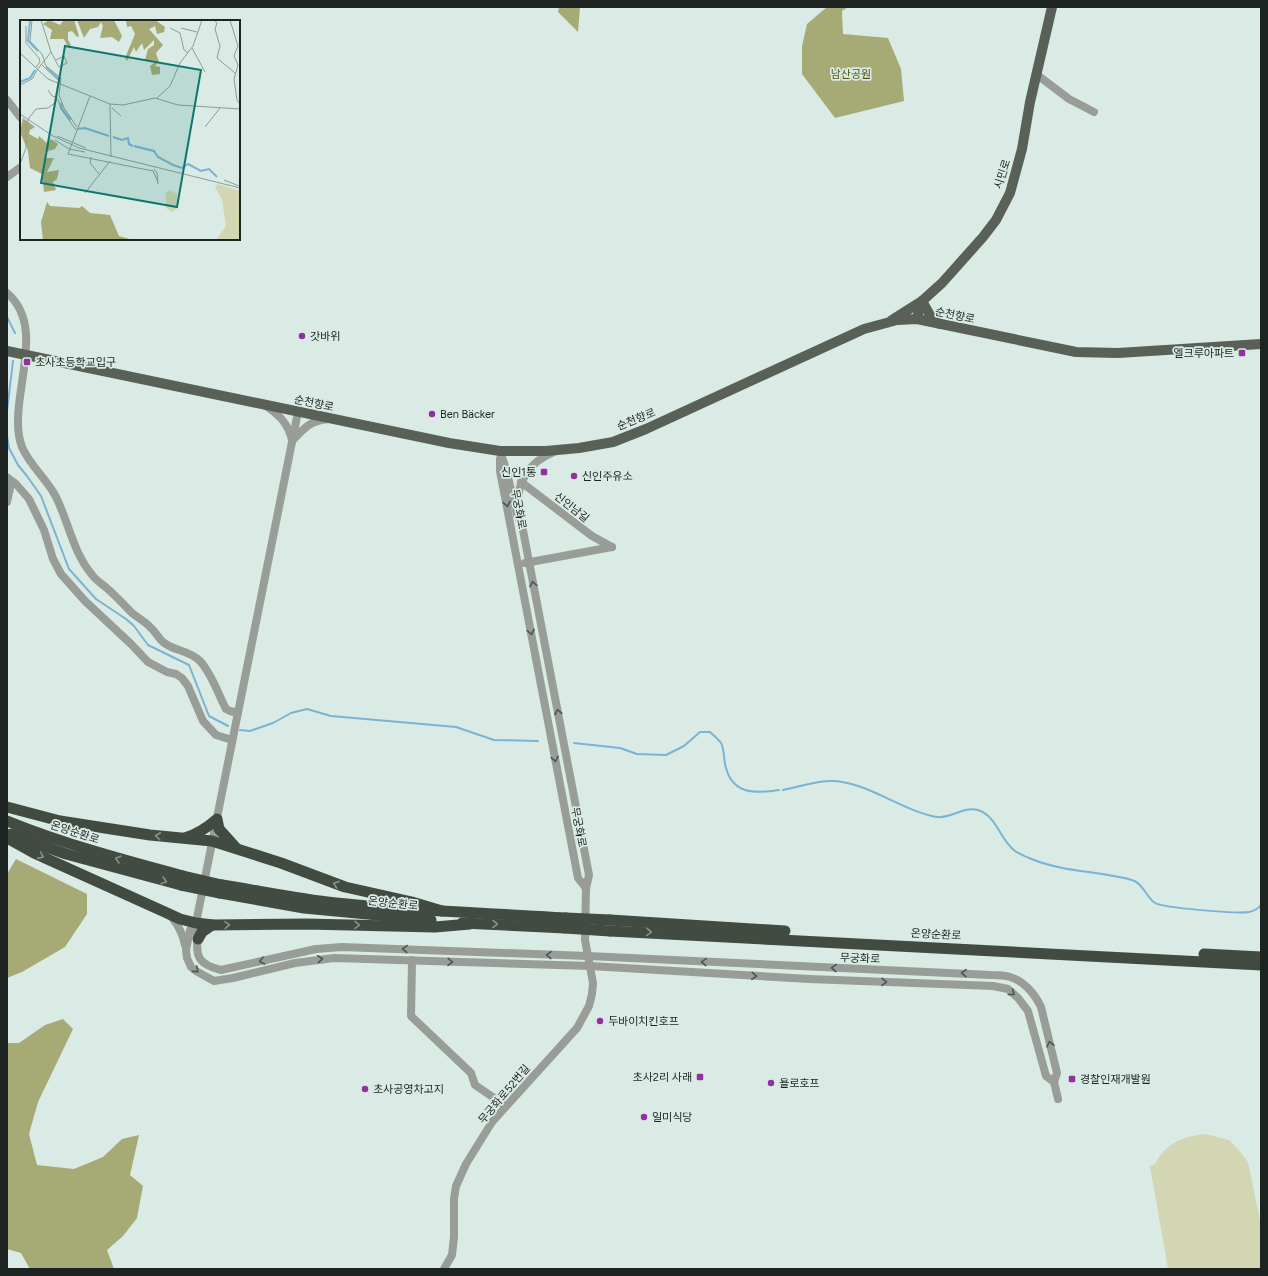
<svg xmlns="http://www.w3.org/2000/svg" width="1268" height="1276" viewBox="0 0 1268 1276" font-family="Figtree,'Noto Sans KR',sans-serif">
	<rect width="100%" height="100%" fill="#daebe5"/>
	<path fill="#d3d6b3" d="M 1206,1134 L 1229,1140 L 1237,1148 L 1248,1162 L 1261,1225 L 1261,1269 L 1168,1269 L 1150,1166 L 1155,1164 C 1166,1143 1183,1136 1206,1134 Z"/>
	<g fill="#a6ab75">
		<polygon points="559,7 580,7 578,32 558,12"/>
		<polygon points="827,7 848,7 842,11 843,34 888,38 901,69 904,101 835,118 802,74 802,46 807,24"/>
		<polygon points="16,859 87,894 87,914 65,947 22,972 7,978 7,874"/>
		<polygon points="63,1019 73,1029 38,1102 29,1134 37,1165 74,1169 103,1157 122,1139 139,1135 130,1175 143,1186 137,1218 123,1236 107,1250 114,1269 30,1269 21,1253 7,1249 7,1043 19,1043 45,1025"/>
	</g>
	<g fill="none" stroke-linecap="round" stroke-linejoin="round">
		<g stroke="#7bb3d2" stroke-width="2">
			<polyline points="7,317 15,333"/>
			<polyline points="7,411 13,361"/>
			<polyline points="7,436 9,448 18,465 27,476 41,496 69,569 96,599 126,619 134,626 148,645 189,665 209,716 228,726"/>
			<polyline points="240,730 250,731 273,723 291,713 307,709 331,716 456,727 494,740 538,741"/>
			<path d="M 574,743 L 620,748 L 637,754 L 666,755 L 684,746 L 700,732 L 710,732 C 713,735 718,739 721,743 C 724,748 724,758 725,764 C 731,794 753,794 779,790"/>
			<path d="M 783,790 C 799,787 815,781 831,781 C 866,781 902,811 937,817 C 950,819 964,806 978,810 C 998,817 999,839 1015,851 C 1019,854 1025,856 1029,858 C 1061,872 1099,871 1132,880 C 1142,882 1147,898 1155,903 C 1164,908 1237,914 1249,912 C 1254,911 1258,909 1261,905"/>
		</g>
		<g stroke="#989d98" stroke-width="8">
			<polyline points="1036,74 1069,99 1094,112"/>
			<polyline points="7,100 21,118"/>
			<polyline points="7,177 21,167"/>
			<path d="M 7,293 C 50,329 5,403 22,447 C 30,466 47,479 56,497 C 69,523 73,553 93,576 C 98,582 105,586 111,592 C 118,598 125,606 132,613 C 138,618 146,622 151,628 C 156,632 158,638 163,642 C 173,651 189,650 200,661 C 212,674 218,694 226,709 L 230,711 L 238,713"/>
			<path d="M 266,406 C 279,415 288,423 292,440"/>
			<path d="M 298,412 L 196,923 C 201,947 187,962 221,970 L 316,949 L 342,947 L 588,956 L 991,975 C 997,975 1004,975 1010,977 C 1024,981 1035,994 1041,1007 L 1057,1073 L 1054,1082 L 1058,1099"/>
			<path d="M 293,440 C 305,427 310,421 328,419"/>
			<polyline points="500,459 500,471 578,878 586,888"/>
			<polyline points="9,479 16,484 29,499 44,530 53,559 61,574 85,601 131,644 148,662 167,672 176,674 182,678 188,686 203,721 216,735 232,740"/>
			<polyline points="521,482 592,536 612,547"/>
			<polyline points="7,502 11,484 8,478"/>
			<path d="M 519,508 C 515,483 530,461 554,452"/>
			<polyline points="525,563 612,547"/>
			<path d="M 171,916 C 178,925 183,933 185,945"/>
			<polyline points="196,923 190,930 186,950 187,958 191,967 196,971 214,981 233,978 295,963 334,958 590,966 809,979 993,986 1008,989 1018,998 1028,1011 1046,1076 1054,1082"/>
			<polyline points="412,960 411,1016 471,1073 475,1085 506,1106"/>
			<polyline points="444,1269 452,1255 454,1237 454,1199 456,1186 466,1164 492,1122 577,1028 589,1006 592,994 593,983 585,940 586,888 589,875 522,525 517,515 506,469 500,451"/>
		</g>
		<g stroke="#586057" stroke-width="10">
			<polyline points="917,319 919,310 922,301 942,283 983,237 996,220 1010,193 1022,149 1030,102 1052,7"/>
			<polyline points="892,320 922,301 931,317 940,324"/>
			<polyline points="7,351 449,443 500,451 546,451 579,448 613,442 646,429 864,329 897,320 917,319 1076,352 1118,353 1261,344"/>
		</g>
		<g stroke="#424b41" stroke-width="11">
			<polyline points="7,807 60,821 150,835 212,841 281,863 345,887 412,902 442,911"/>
			<path d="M 7,821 C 64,844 123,860 183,876"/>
			<polyline points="11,834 66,854 181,885"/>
			<polyline points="7,838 34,853 167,913 180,919 196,923 213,925 306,924 435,927 470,924"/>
			<path d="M 185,838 C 197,834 207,828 217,819 L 219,829 L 236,848"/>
			<path d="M 222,885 C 260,891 298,899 336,903 C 412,911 489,913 566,918"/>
			<polyline points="220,893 304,908 431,920"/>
			<polyline points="610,920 785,931"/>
			<polyline points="462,923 565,928"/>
			<polyline points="610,931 1261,965"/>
			<polyline points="198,939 202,932 212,925"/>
			<polyline points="1204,954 1261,957"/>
		</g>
		<g stroke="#424b41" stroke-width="11">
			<polyline points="183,876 222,885"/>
			<polyline points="181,885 220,893"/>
			<polyline points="566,918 610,920"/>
			<polyline points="565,928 610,931"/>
		</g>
	</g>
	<defs><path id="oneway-chevron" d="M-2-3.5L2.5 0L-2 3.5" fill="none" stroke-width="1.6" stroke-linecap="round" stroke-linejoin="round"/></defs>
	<g stroke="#4e5451">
		<use href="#oneway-chevron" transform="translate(507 504) rotate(79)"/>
		<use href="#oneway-chevron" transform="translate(533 584) rotate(-101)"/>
		<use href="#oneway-chevron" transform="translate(531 632) rotate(79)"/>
		<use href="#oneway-chevron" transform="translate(558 712) rotate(-101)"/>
		<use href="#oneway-chevron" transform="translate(555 759) rotate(79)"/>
		<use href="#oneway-chevron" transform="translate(405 949) rotate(-178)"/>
		<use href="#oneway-chevron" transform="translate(549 955) rotate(-178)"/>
		<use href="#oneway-chevron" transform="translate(320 959) rotate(-6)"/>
		<use href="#oneway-chevron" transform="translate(262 961) rotate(166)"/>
		<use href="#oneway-chevron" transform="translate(450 962) rotate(2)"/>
		<use href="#oneway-chevron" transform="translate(704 962) rotate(-177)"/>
		<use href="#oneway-chevron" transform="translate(834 968) rotate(-178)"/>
		<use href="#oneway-chevron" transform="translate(196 970) rotate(40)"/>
		<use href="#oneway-chevron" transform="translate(964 973) rotate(-178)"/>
		<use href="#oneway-chevron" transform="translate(754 976) rotate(3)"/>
		<use href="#oneway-chevron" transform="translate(884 982) rotate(2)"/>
		<use href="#oneway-chevron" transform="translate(1012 993) rotate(38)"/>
		<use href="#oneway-chevron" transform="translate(1050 1044) rotate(-103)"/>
	</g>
	<g stroke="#86938b">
		<use href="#oneway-chevron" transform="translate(158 836) rotate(-174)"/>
		<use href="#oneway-chevron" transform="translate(41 856) rotate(24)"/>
		<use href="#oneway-chevron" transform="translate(118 859) rotate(-164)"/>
		<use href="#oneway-chevron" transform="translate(164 881) rotate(16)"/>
		<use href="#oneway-chevron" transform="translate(336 884) rotate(-160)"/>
		<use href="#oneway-chevron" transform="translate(495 924) rotate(1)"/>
		<use href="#oneway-chevron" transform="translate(227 925) rotate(-1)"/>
		<use href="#oneway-chevron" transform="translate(357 925) rotate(1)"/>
		<use href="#oneway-chevron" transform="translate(649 932) rotate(3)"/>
	</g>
	<g fill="#90329b" stroke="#daebe5" stroke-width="1.5">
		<circle cx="302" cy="336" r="4"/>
		<rect x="1238" y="349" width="8" height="8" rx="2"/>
		<rect x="23" y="358" width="8" height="8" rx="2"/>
		<circle cx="432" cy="414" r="4"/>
		<rect x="540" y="468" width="8" height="8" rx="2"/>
		<circle cx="574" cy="476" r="4"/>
		<circle cx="600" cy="1021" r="4"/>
		<rect x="696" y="1073" width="8" height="8" rx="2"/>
		<rect x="1068" y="1075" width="8" height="8" rx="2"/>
		<circle cx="771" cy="1083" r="4"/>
		<circle cx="365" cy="1089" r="4"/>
		<circle cx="644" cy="1117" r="4"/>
	</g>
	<g text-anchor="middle" stroke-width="3.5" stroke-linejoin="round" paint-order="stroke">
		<g font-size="11" fill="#4e5112" stroke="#daebe5">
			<text x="851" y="78">남산공원</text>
		</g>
		<g font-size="11" fill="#1d2321" stroke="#daebe5">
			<text transform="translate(1002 174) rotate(-72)" y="4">시민로</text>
			<text transform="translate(955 315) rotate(12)" y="4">순천향로</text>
			<text transform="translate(314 403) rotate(12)" y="4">순천향로</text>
			<text transform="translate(636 419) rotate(-22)" y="4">순천향로</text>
			<text transform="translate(572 507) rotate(38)" y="4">신인남길</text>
			<text transform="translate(519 509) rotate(79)" y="4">무궁화로</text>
			<text transform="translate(579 827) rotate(79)" y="4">무궁화로</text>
			<text transform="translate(75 832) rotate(18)" y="4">온양순환로</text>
			<text transform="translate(393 903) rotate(6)" y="4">온양순환로</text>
			<text transform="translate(936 934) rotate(3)" y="4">온양순환로</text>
			<text transform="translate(860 958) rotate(2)" y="4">무궁화로</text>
			<text transform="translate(504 1094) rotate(-50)" y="4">무궁화로52번길</text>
		</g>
		<g font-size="11" fill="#1d2321" stroke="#daebe5" text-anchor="start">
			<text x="310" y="340">갓바위</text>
			<text x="1234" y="357" text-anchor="end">엘크루아파트</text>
			<text x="35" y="366">초사초등학교입구</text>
			<text x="440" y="418">Ben Bäcker</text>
			<text x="536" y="476" text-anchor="end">신인1통</text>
			<text x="582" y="480">신인주유소</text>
			<text x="608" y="1025">두바이치킨호프</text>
			<text x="692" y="1081" text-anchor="end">초사2리 사래</text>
			<text x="1080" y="1083">경찰인재개발원</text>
			<text x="779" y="1087">욜로호프</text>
			<text x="373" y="1093">초사공영차고지</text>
			<text x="652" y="1121">일미식당</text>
		</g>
	</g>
	<g transform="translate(20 20)">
		<rect width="220" height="220" fill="#daebe5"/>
		<path d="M 197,164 L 220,171 L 220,220 L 196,220 L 206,206 L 202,180 L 195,167 ZM 150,170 L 157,174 L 157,188 L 153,192 L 146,188 L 146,173 Z" fill="#d3d6b3"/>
		<path d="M 29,0 L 40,5 L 44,0 L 54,0 L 59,16 L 57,17 L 52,11 L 48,12 L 48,20 L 51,25 L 48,27 L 44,19 L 30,19 L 32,10 L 23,4 ZM 57,0 L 94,0 L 102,16 L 99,22 L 92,17 L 80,18 L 83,6 L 81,2 L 78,7 L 70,9 L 64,18 ZM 106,0 L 135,0 L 145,7 L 144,12 L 137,14 L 135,6 L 129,9 L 143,25 L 136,33 L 140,45 L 138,42 L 135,46 L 140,47 L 140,54 L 132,55 L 130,46 L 135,42 L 125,40 L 128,29 L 134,25 L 134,20 L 124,30 L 122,23 L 116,32 L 114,27 L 107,41 L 105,38 L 115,14 L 111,6 L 107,7 ZM 3,98 L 15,107 L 10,110 L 9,114 L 18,119 L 19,116 L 27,123 L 31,119 L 38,124 L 35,129 L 25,132 L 25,138 L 34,138 L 27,152 L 39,150 L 37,159 L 33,162 L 36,170 L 24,172 L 22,154 L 10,148 L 8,131 L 0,112 ZM 27,182 L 30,186 L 59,188 L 62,186 L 70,193 L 90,195 L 99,216 L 113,220 L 23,220 L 21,202 Z" fill="#a6ab75"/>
		<path fill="none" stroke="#7bb3d2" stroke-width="2" d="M 10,0 L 8,21 L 18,31M 26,47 L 40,60M 0,62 L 10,58 L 15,50M 41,83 L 42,89 L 51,100M 57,109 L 65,108 L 89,116M 93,117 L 102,120 L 108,118 L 109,124 L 113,126M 114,126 L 134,131 L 138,137 L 153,145 L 162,148 L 168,144 L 181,151 L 189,149 L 197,157"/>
		<path fill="none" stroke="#8e9b97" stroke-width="1" d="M 12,0 L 10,21 L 22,34 L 26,46 L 41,58 L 39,75 L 44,88 L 57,107M 194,0 L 197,3 L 195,9 L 200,26 L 197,38 L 215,53M 210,0 L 218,26 L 214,36 L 218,45 L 214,59 L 217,80 L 220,84M 6,6 L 6,23 L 19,38 L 20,42 L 16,47M 150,8 L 160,13 L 164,30 L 168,33M 161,8 L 177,12M 172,28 L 185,52M 31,32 L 39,47 L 47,43 L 44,36 L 36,40M 0,33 L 28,59 L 90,84 L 103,85 L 135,78 L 158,85 L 220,89M 22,45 L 39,61 L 36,75M 17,50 L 31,32 L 21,0M 0,65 L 12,59 L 17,50M 28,70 L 32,76 L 37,77M 70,76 L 48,134 L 133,151 L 138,162M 137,78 L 150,66 L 160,43 L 173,26 L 182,0M 38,79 L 41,89 L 56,110M 90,84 L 91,137M 92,88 L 101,96M 0,94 L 33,116 L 59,128 L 220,168M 185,107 L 200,88M 37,116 L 66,128M 35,120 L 49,129 L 65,132M 71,137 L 70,143 L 79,154M 0,144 L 6,128 L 6,106 L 9,98 L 16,89 L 28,88 L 36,82 L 37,77M 134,149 L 137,153 L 138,164M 204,160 L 219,166M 65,173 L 90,141"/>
		<path fill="#0f766e" fill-opacity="0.15" stroke="#0f766e" stroke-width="2" d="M 45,26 L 181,50 L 157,187 L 21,163 Z"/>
		<rect width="220" height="220" fill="none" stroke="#1d2321" stroke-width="2"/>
	</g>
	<rect width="1268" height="1276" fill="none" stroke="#1d2321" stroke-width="16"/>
</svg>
